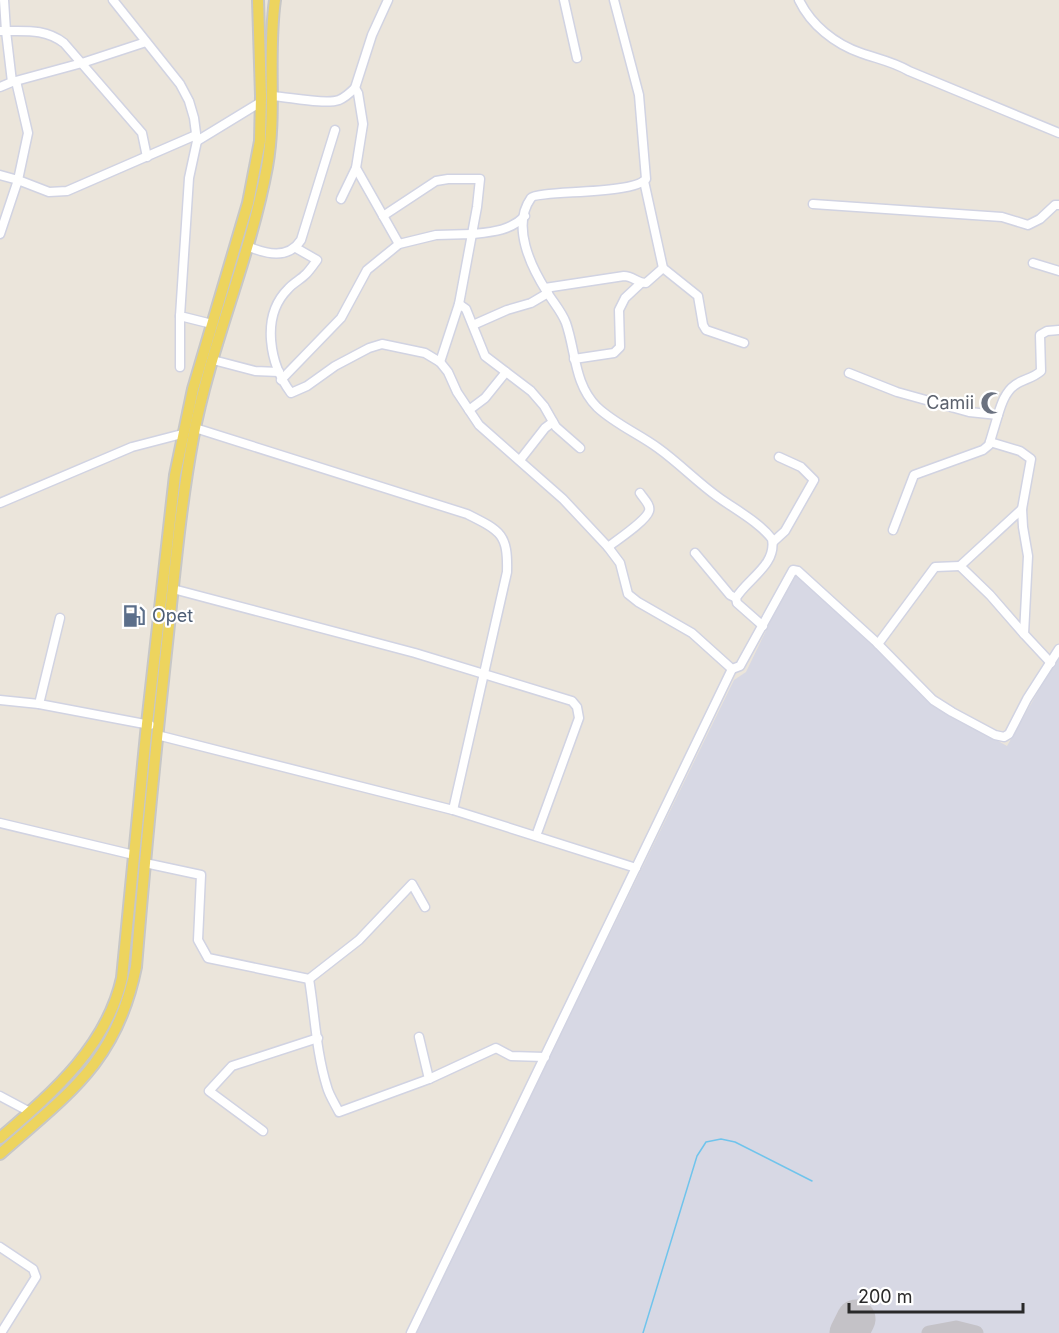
<svg xmlns="http://www.w3.org/2000/svg" width="1059" height="1333" viewBox="0 0 1059 1333" font-family="Inter,sans-serif">
	<rect width="100%" height="100%" fill="#ebe5db"/>
	<polygon fill="#d7d8e4" points="798,574 934,705 1007,746 1059,655 1059,1333 415,1333 734,680 746,672 792,577"/>
	<g fill="none" stroke-linecap="round" stroke-linejoin="round">
		<polyline stroke="#70c4ec" stroke-width="1.5" points="643,1333 697,1156 706,1142 721,1139 735,1142 812,1181"/>
		<polyline stroke="#c4c2c7" stroke-width="15" points="929,1333 956,1328 976,1333"/>
		<polyline stroke="#c4c2c7" stroke-width="39" points="849,1333 856,1319"/>
		<g stroke="#d1d3e2" stroke-width="11">
			<g id="minor">
				<polyline points="113,0 180,84 189,101 194,118 197,141 189,178 180,316 212,324"/>
				<polyline points="564,0 577,58"/>
				<path d="M 614,0 L 639,95 L 646,179 C 633,195 537,190 531,198 C 511,226 531,267 547,292 C 553,302 562,312 566,323 C 576,352 574,384 597,407 C 615,424 639,434 658,448 C 679,463 697,482 718,497 C 736,510 759,522 772,539 C 777,565 747,579 736,598 L 737,603 L 763,626"/>
				<path d="M 799,0 C 811,25 835,44 861,53 C 878,59 894,62 909,71 L 1059,133"/>
				<polyline points="0,31 6,31 4,0"/>
				<polyline points="12,82 82,63 146,42"/>
				<path d="M 0,87 L 12,82 L 6,31 C 27,31 46,29 64,43 L 142,133 L 147,157"/>
				<polyline points="355,88 358,93 363,124 356,168 399,244 436,235 472,234 459,304 440,362"/>
				<path d="M 272,96 C 289,97 325,105 339,100 C 346,97 350,93 355,88 L 372,35 L 388,0"/>
				<polyline points="197,141 261,102"/>
				<polyline points="0,175 18,180 28,133 16,81"/>
				<polyline points="644,181 663,268 698,296 703,325 706,330 744,343"/>
				<polyline points="341,199 356,168"/>
				<polyline points="813,204 1002,217 1028,225 1040,219 1055,205 1059,205"/>
				<path d="M 383,216 L 436,181 L 448,179 L 480,179 L 477,207 L 472,234 C 492,232 510,231 525,216"/>
				<polyline points="0,234 18,180 49,192 67,191 196,135"/>
				<path d="M 247,246 C 266,254 288,260 301,240 L 335,130"/>
				<path d="M 296,248 L 317,260 C 314,264 310,270 306,274 C 300,280 293,283 288,289 C 260,317 270,365 291,393 L 307,386 L 335,366 L 369,348 L 382,344 L 425,353 L 440,362 L 448,372 L 457,392 L 479,425 L 563,499 L 608,547 L 620,563 L 628,594 L 638,602 L 692,633 L 732,669 L 740,666 L 793,570 L 798,571 L 875,641 L 933,700 L 952,712 L 995,735 L 1004,737 L 1009,734 L 1027,699 L 1059,649"/>
				<polyline points="1033,263 1059,271"/>
				<path d="M 545,288 L 624,276 C 633,276 637,283 646,283 L 663,268"/>
				<polyline points="459,304 466,309 485,356 531,391 544,406 556,427 580,448"/>
				<polyline points="473,325 507,310 531,303 548,293"/>
				<polyline points="574,359 614,353 620,347 619,310 625,298 641,283"/>
				<polyline points="213,360 255,371 279,372"/>
				<polyline points="180,367 180,316"/>
				<polyline points="849,373 897,392 969,412 998,415 989,445 983,450 914,475 893,530"/>
				<polyline points="281,380 341,318 367,270 399,244"/>
				<polyline points="469,410 485,398 506,372"/>
				<path d="M 998,415 C 1001,405 1005,392 1015,385 C 1023,379 1032,379 1041,371 L 1040,335 L 1047,331 L 1059,330"/>
				<path d="M 195,428 L 467,514 C 501,531 508,534 507,572 L 453,810"/>
				<polyline points="990,442 1020,451 1031,459 1022,509 1023,527 1028,556 1024,634 1051,663"/>
				<polyline points="520,460 545,428 553,422"/>
				<polyline points="0,503 132,447 182,434"/>
				<polyline points="1022,509 960,566 990,595 1024,634"/>
				<polyline points="773,542 785,531 814,480 801,467 779,457"/>
				<path d="M 608,547 C 617,540 646,521 649,511 C 651,505 643,498 640,493"/>
				<polyline points="695,553 730,595 736,598"/>
				<polyline points="173,589 415,653 572,701 577,707 579,718 536,836"/>
				<polyline points="878,644 935,567 960,566"/>
				<polyline points="0,700 39,704 150,725"/>
				<polyline points="39,704 60,618"/>
				<polyline points="157,735 453,810 636,868"/>
				<polyline points="0,823 134,855"/>
				<polyline points="145,863 201,875 198,940 208,958 309,979 359,940 412,884 425,907"/>
				<path d="M 309,979 C 315,1015 316,1052 327,1087 C 329,1095 335,1104 339,1112 L 429,1079 L 496,1048 L 511,1056 L 545,1057"/>
				<polyline points="419,1037 429,1079"/>
				<polyline points="0,1096 30,1112"/>
				<polyline points="263,1131 209,1091 232,1066 318,1038"/>
				<polyline points="0,1247 33,1269 36,1277 1,1333"/>
				<polyline points="411,1333 732,669"/>
			</g>
		</g>
		<g stroke="#c7c7c7" stroke-width="14">
			<g id="major">
				<path d="M 0,1138 C 52,1093 106,1048 122,978 L 147,724 L 175,475 L 193,389 L 248,203 L 260,141 L 261,96 L 258,0"/>
				<path d="M 0,1154 C 68,1094 117,1062 136,967 C 145,856 156,745 168,634 C 175,568 181,502 193,438 C 210,346 250,259 267,167 C 277,112 267,56 275,0"/>
			</g>
		</g>
		<use href="#minor" stroke="#fff" stroke-width="8"/>
		<use href="#major" stroke="#edd45e" stroke-width="10"/>
	</g>
	<defs>
		<g id="mosque-bare" transform="scale(1.8)"><path d="M3.5-4.9A6 6 0 1 0 3.5 4.9A5 5 0 1 1 3.5-4.9Z" fill="#6b7280" stroke="#fff" stroke-width="2.5" paint-order="stroke"/></g>
		<g id="fuel-bare" transform="scale(1.8)"><path d="M-5.5-6h7V0h2V4h1.3V-2.5L3-4.5l.8-.8L6-3V5H2.5V1h-1V6h-7ZM-4.2-4.7v3.2H.2V-4.7Z" fill="#5c6f8a" stroke="#fff" stroke-width="2.5" paint-order="stroke"/></g>
	</defs>
	<g fill-rule="evenodd">
		<use href="#mosque-bare" x="992" y="403"/>
		<use href="#fuel-bare" x="134" y="616"/>
	</g>
	<g text-anchor="middle" stroke-width="4.5" stroke-linejoin="round" paint-order="stroke">
		<g font-size="18" fill="#5b616d" stroke="#fff" text-anchor="end">
			<text x="974" y="409">Camii</text>
		</g>
		<g font-size="18" fill="#4e5e75" stroke="#fff" text-anchor="start">
			<text x="152" y="622">Opet</text>
		</g>
	</g>
	<path d="M849 1303v9h174v-9" fill="none" stroke="#292929" stroke-width="3"/>
	<text x="858" y="1303" font-size="18" fill="#292929" stroke="#ffffff" stroke-width="4.5" paint-order="stroke">200 m</text>
</svg>
